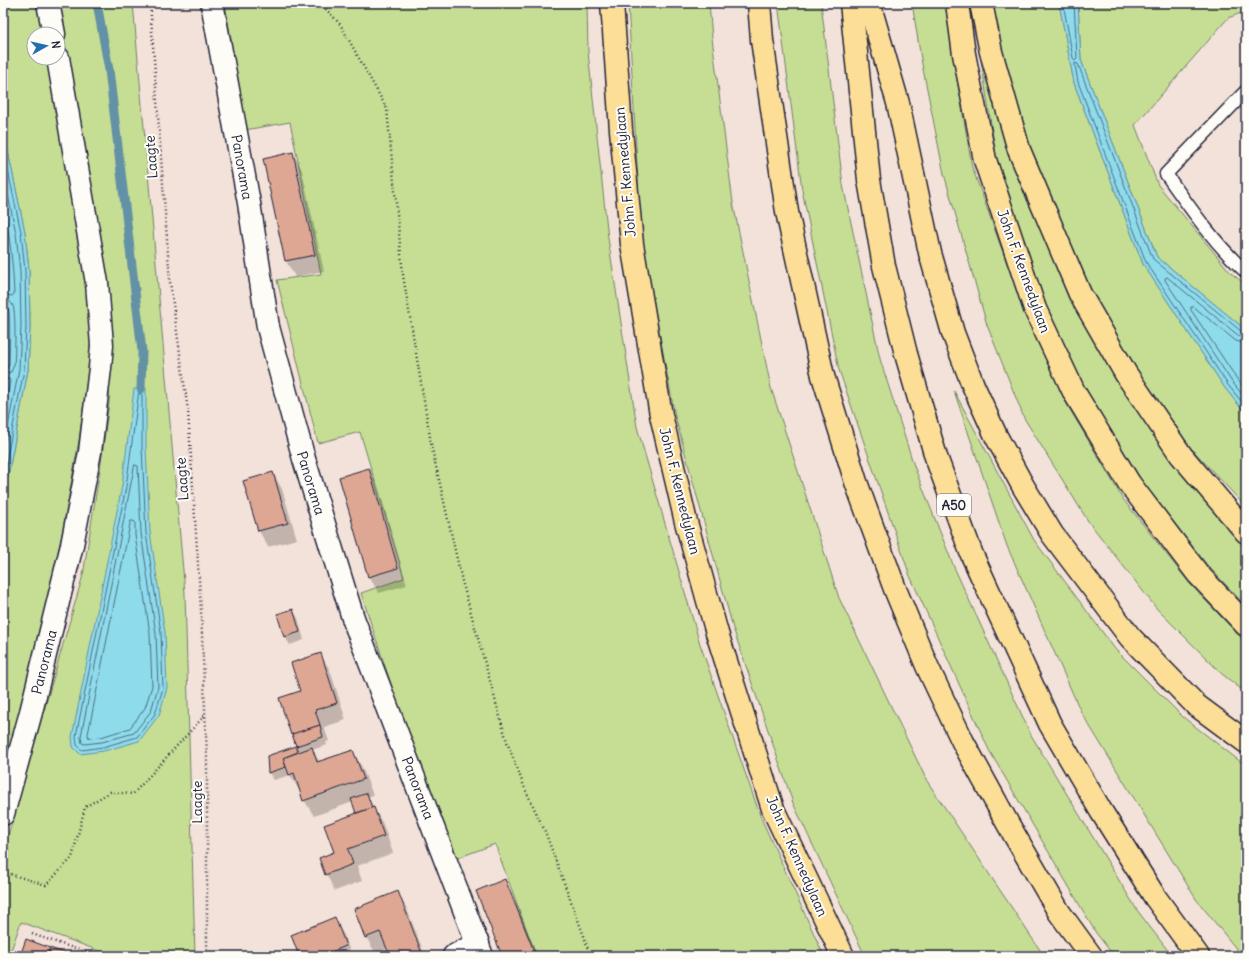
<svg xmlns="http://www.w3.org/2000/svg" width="1249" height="959" viewBox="0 0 1249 959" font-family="Delius,sans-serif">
	<rect width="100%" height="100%" fill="#f3e2d9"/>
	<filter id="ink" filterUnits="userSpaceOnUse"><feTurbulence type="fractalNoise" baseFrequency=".025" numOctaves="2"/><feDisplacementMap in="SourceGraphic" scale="8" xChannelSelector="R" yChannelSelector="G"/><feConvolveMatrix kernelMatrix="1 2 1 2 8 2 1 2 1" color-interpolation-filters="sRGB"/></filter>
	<g filter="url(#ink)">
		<g fill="#c5de94" stroke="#748068">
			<polygon points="3,3 37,3 43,34 34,34 34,58 47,58 61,130 86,283 91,331 89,363 79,440 62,534 40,635 13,739 3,772 3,493 8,476 28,370 30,326 29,270 25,232 3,128"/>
			<polygon points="56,3 133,3 185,593 195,956 113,956 21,922 9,956 3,956 3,853 83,575 101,463 109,402 111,319"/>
			<polygon points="225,3 587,3 588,52 608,238 637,427 700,644 761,818 824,956 536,956 495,844 452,860 409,739 361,593 404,578 360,432 318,443 277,280 321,274 290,122 245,130"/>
			<polygon points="628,3 709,3 712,38 733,203 771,388 839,598 927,781 1044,956 865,956 793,803 733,628 675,416 641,236"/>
			<polygon points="778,3 821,3 843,185 880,359 914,466 954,567 1031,735 1137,910 1172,956 1114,956 1096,933 989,750 910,576 839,370 802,190"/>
			<polygon points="912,3 945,3 953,56 972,167 1025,313 1065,401 1123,499 1190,584 1246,643 1246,693 1222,674 1157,609 1088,521 1024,418 987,325 944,174 921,59"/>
			<polygon points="993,3 1059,3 1074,83 1143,264 1225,388 1246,414 1246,507 1191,448 1136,368 1090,288 1029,147 1001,46"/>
			<polygon points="1078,3 1246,3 1246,11 1228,18 1135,125 1158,185 1231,273 1246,285 1246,330 1157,257 1081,60"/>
			<polygon points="976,28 1071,298 1116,380 1174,461 1238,538 1246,545 1246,606 1208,566 1144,484 1083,387 1043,305 996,156"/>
			<polygon points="3,267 5,321 5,363 3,373"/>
			<polygon points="954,391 1034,540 1115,649 1183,717 1246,766 1246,956 1242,956 1196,899 1081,712 1007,546"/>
		</g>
		<g fill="#8edbec" stroke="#6391a5">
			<polygon points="1059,3 1078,3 1081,60 1157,257 1246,330 1246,414 1225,388 1143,264 1074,83"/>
			<polygon points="3,128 25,232 29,270 30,326 28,370 8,476 3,493 3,373 5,363 5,321 3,267"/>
			<polygon points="146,388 146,447 150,532 165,633 167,688 159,715 139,741 104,751 80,754 73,747 72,737 122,486 134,389"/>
		</g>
		<g fill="#0003">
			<polygon points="293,153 302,170 324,271 295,277 286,261"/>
			<polygon points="369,469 378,485 407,585 379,593 369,577 340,477"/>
			<polygon points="273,473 282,489 297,539 268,547 259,531 244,481"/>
			<polygon points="293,610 298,618 304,640 290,645 285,637 278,615"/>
			<polygon points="320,654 330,670 346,720 324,727 329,741 326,742 327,745 312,750 320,762 353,751 362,767 373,795 368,797 383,824 393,853 357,866 362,881 335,891 326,874 335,853 357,814 353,802 314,816 304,800 301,790 299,790 290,775 274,780 269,773 268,756 297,747 301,691"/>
			<polygon points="505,880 514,897 538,956 503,956"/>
			<polygon points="397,893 407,909 425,956 391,956 388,948 376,954 366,937"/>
			<polygon points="334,919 344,935 352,956 300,956"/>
		</g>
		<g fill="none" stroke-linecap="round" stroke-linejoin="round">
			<g stroke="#4d6c82" stroke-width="1">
				<polyline points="1063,3 1073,58 1075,60 1077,58 1074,3"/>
				<polyline points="3,147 21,232 25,271 26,326 24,370 3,478"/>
				<polyline points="3,172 16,233 20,271 21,326 19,369 3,452"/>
				<path d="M 3,201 C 9,232 13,262 14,294 L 12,296 L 3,294"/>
				<path d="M 3,300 C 7,300 11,301 13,306 C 16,313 15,355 14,365 L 11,372 L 3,374"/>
				<path d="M 3,305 C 6,305 7,305 8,308 C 11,313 9,355 9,364 L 7,368 L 3,369"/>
				<polyline points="1246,333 1242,332 1153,259 1078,64 1075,63 1075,65 1078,82 1146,262 1228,385 1246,407"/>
				<polyline points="1246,338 1239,336 1167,277 1165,278 1165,280 1232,382 1246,399"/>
				<polyline points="1246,344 1236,341 1194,307 1191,307 1191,310 1237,379 1246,390"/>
				<polyline points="3,380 9,379 10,381 3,420"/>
				<polygon points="139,393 142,395 142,447 146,533 161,633 163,688 155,714 137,737 103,747 82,750 77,745 76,736 126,487"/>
				<polygon points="135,465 138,466 141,533 156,634 158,687 151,711 134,733 102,742 84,744 82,743 81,737"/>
				<polygon points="131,521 133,521 135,522 135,535 150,634 152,686 145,708 130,728 101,737 89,738 88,735"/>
			</g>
			<polyline stroke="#6391a5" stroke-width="9" points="97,3 109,70 142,351 141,389"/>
		</g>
		<g fill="#dda793" stroke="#22223b">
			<polygon points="293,152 315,255 285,261 263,159"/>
			<polygon points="369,468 398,568 368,577 339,477"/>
			<polygon points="273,472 288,523 258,531 243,481"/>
			<polygon points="293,609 300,632 284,637 277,614"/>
			<polygon points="321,653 337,703 315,710 320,725 291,735 279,698 300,691 291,663"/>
			<polygon points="320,725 323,737 296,746 292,734"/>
			<polygon points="296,746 298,752 283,758 286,767 268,773 267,756"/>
			<polygon points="312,747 317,762 353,750 364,779 303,801 294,773 289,775 283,758"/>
			<polygon points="367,793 372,808 356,813 351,799"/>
			<polygon points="374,807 384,836 348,849 353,864 325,875 319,858 334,852 324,825"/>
			<polygon points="505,879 536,956 502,956 476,891"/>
			<polygon points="398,891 423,956 390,956 380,932 365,938 354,909"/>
			<polygon points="335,917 346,946 331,952 333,956 299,956 291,935"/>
			<polygon points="26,939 50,948 47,956 20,956"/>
			<polygon points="50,948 73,956 47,956"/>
		</g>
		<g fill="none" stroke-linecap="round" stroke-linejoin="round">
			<g stroke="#22223b" stroke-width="15">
				<path id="service" d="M 1246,91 L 1166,174 C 1190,208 1215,244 1246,272"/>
			</g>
			<g stroke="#22223b" stroke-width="25">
				<g id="minor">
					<polyline points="48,3 54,34"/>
					<polyline points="212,3 249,203 268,327 304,459 353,618 482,956"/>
					<polyline points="3,814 31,712 72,545 90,452 100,368 102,345 97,283 58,58"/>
					<polyline points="454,956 478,943"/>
				</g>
			</g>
			<g stroke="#22223b" stroke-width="25">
				<g id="trunk">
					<polyline points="612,3 621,130 632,244 661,415 686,522 717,633 773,809 843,956"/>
					<polyline points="957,3 964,54 985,160 1035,309 1074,392 1129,483 1198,574 1246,625"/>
				</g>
			</g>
			<g stroke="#22223b" stroke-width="25">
				<g id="motorway">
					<polyline points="759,3 762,40 787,212 823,376 856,482 895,589 927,666 963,742 1008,824 1059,912 1091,956"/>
					<polyline points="851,3 869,180 884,266 906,354 936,457 972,555 1050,724 1101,811 1155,897 1198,956"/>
					<polyline points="869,3 898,103 930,253 953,333 973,385 996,436 1023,486 1052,534 1130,637 1196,705 1246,742"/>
					<polyline points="981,3 991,52 1019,150 1080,294 1126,374 1181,455 1246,532"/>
				</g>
			</g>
			<g stroke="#22223b" stroke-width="2.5" stroke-dasharray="1 3" stroke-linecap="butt">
				<polyline points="150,3 170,282 188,411 201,610 207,758 207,956"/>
				<polyline points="320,3 340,24 387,109 403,275 432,449 462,581 507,742 525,789 544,829 584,936 590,956"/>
				<polyline points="3,872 46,885 72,858 85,807 110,792 133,794 206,714"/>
				<polyline points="32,934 97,956"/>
			</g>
			<use href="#service" stroke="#fdfcf7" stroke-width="12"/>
			<use href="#minor" stroke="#fdfcf7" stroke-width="22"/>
			<use href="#trunk" stroke="#fcde96" stroke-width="22"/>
			<use href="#motorway" stroke="#fcde96" stroke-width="22"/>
		</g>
	</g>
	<g text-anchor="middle" stroke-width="4" stroke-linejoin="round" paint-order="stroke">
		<rect fill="#fdfcf7" stroke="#646373" stroke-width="1" x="937" y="494" width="34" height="22" rx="3"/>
		<g font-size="13" font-weight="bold" fill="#22223b">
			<text x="954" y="510">A50</text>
		</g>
		<g font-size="14" fill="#22223b" stroke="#fdfcf7">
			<text transform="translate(151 157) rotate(-94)" y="5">Laagte</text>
			<text transform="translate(242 167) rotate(80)" y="5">Panorama</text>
			<text transform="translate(625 172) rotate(-95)" y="5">John F. Kennedylaan</text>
			<text transform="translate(1024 271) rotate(70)" y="5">John F. Kennedylaan</text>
			<text transform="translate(182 479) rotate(-94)" y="5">Laagte</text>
			<text transform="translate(311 483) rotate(73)" y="5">Panorama</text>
			<text transform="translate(680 491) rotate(76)" y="5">John F. Kennedylaan</text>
			<text transform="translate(44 662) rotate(-76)" y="5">Panorama</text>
			<text transform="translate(418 788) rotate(69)" y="5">Panorama</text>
			<text transform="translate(197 802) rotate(-90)" y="5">Laagte</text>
			<text transform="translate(797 856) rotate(66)" y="5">John F. Kennedylaan</text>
		</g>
	</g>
	<rect width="1249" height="959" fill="none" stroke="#fdfcf7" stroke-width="16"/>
	<rect x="8" y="8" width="1233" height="943" fill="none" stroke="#22223b" stroke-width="1.5" filter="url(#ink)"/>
	<g transform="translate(46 46) rotate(82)"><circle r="19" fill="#fdfcf7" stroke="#a5a5ac"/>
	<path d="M0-3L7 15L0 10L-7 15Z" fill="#1f6fb2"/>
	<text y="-6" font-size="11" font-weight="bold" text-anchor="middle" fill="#22223b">N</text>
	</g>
</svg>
